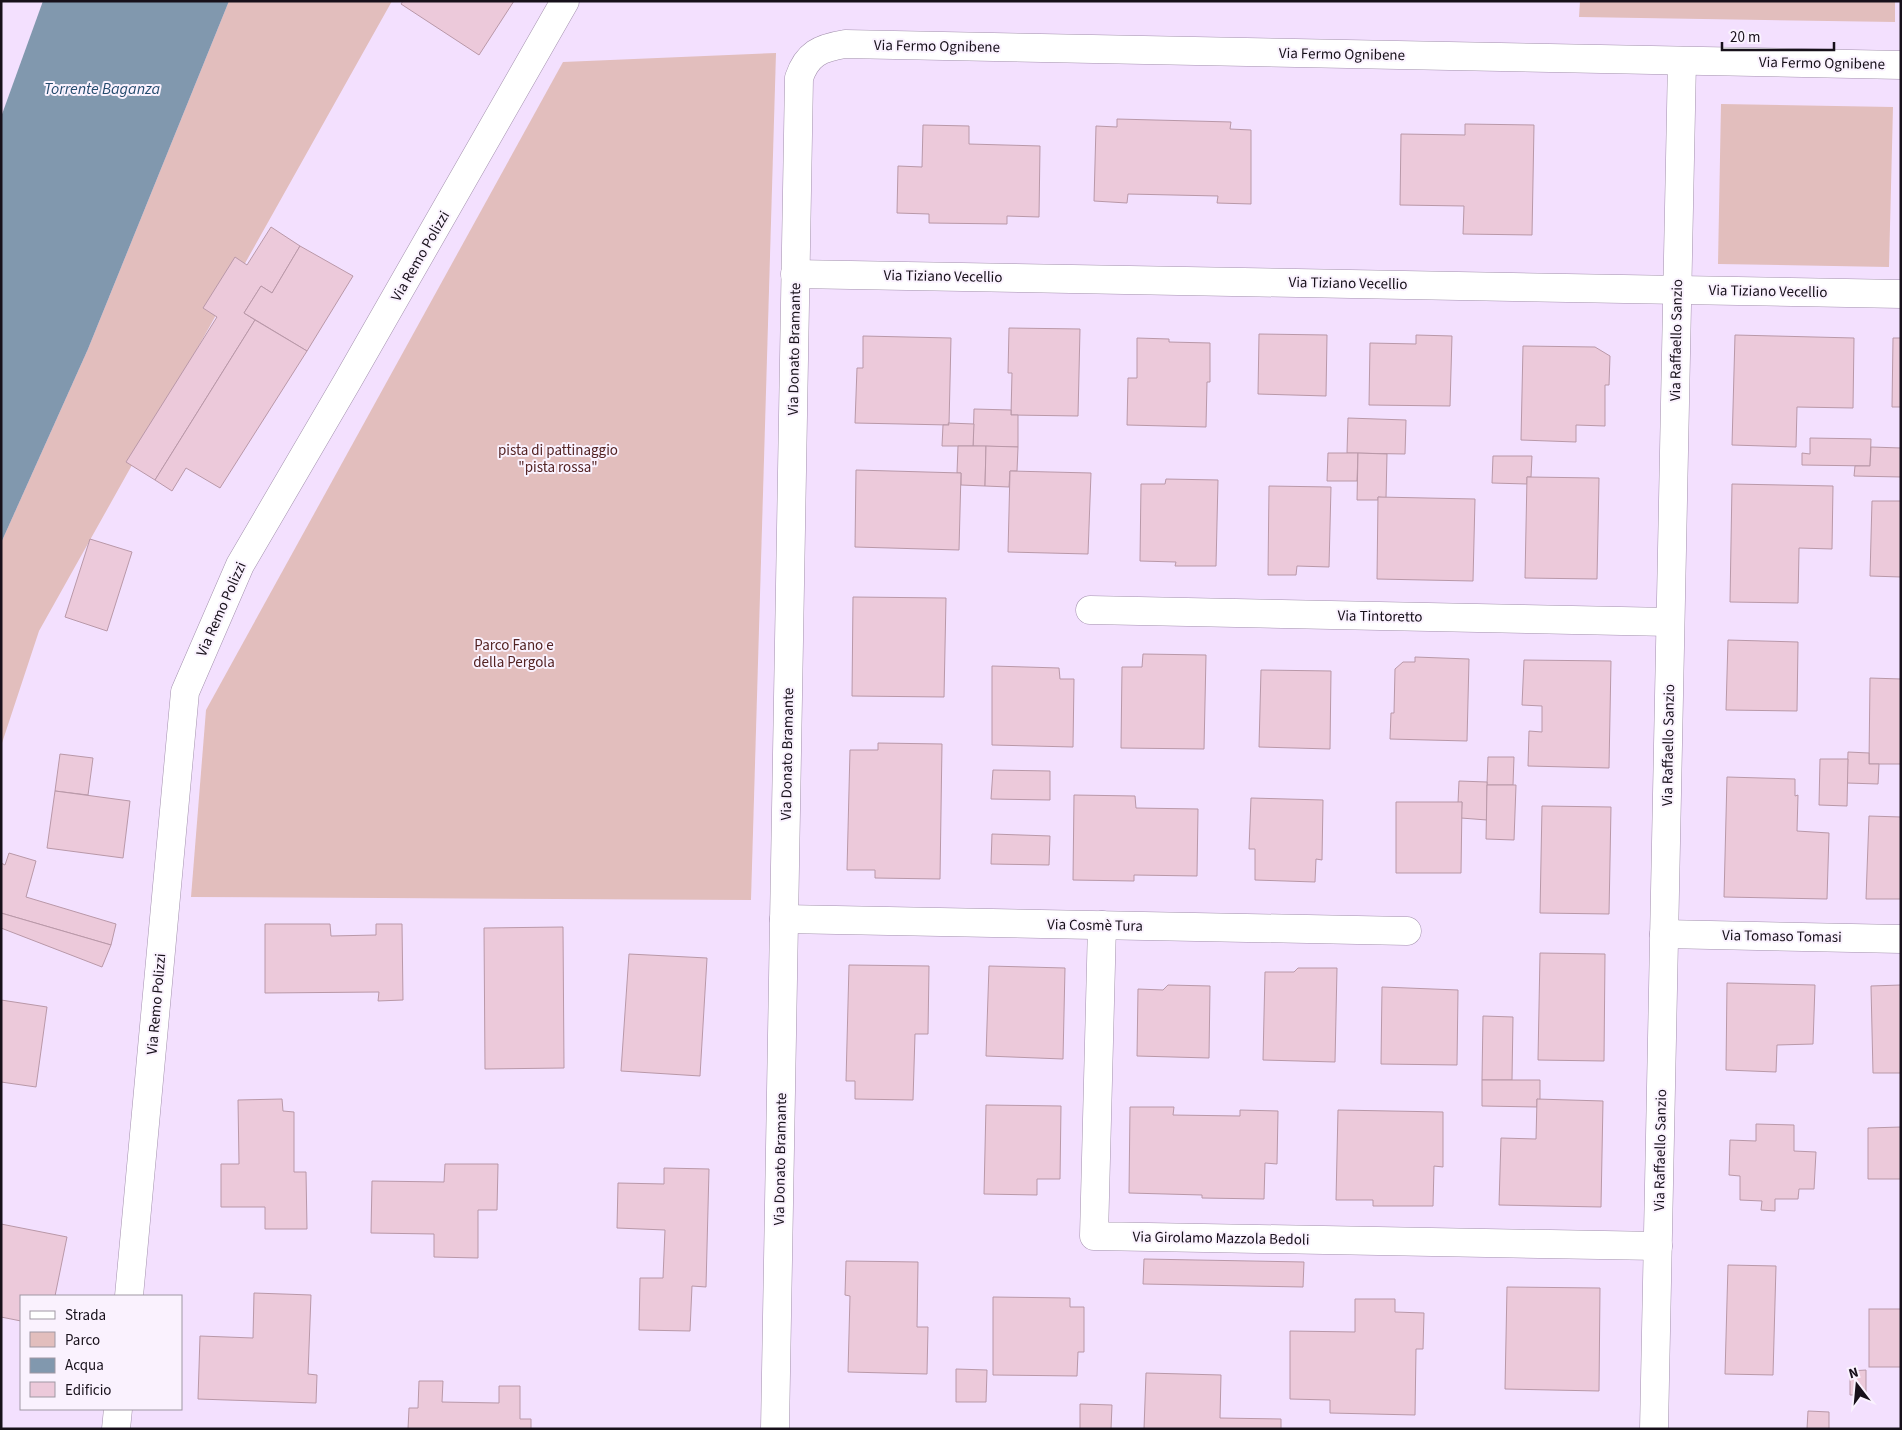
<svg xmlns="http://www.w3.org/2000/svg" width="1902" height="1430" viewBox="0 0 1902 1430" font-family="'Source Sans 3',sans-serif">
	<rect width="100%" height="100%" fill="#f3e0fe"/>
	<g fill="#e2bebd">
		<polygon points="229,1 392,1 39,631 1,746 1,543 88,349"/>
		<polygon points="1580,1 1895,1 1895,22 1579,17"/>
		<polygon points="776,53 751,900 191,897 206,710 563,62"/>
		<polygon points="1721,104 1893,107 1889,267 1718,264"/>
	</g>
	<polygon fill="#8198ae" points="43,1 229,1 88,349 1,543 1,117"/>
	<g fill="#ecc9da" stroke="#b998a8">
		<polygon points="403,1 514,1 479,55 401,4"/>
		<polygon points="1117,119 1231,122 1230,129 1251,130 1251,204 1217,203 1218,196 1128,194 1127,203 1094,201 1096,126 1117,127"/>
		<polygon points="1465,124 1534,125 1532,235 1463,234 1464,206 1400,205 1401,134 1465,135"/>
		<polygon points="923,125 969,126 969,144 1040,146 1039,217 1007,216 1007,224 929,223 929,214 897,213 898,166 922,167"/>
		<polygon points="271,227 300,246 272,293 261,286 244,313 255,320 155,480 126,462 217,317 203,308 235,257 247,265"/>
		<polygon points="300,246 353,276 307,351 244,313 261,286 272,293"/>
		<polygon points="255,320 307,351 220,488 186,468 172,491 155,480"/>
		<polygon points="1009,328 1080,329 1078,416 1011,415 1012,373 1008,373"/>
		<polygon points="1259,334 1327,335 1326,396 1258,394"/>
		<polygon points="1416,335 1452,336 1450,406 1369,405 1370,343 1416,344"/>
		<polygon points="1735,335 1854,338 1853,408 1797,407 1796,447 1732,445"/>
		<polygon points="863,336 951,338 949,425 855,423 857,368 863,368"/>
		<polygon points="1137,338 1169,339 1169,342 1210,343 1210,382 1207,382 1206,427 1127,425 1128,378 1137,378"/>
		<polygon points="1893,338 1901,338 1901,407 1892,407"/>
		<polygon points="1523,346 1595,347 1610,356 1609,385 1605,385 1605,426 1576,425 1576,442 1521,440"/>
		<polygon points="974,409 1011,410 1011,415 1018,415 1018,447 973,446"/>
		<polygon points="1348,418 1406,420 1405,454 1347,453"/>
		<polygon points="948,423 974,424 973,446 942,446 943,425 949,425"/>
		<polygon points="1810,438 1871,439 1870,466 1802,465 1802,453 1810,454"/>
		<polygon points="958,446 986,446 985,486 961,485 961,473 957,473"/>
		<polygon points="986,446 1018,447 1017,471 1010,471 1009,487 985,486"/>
		<polygon points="1871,447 1901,448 1901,477 1854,476 1855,466 1870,466"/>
		<polygon points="1328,453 1358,453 1357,481 1327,481"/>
		<polygon points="1358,453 1387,454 1386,498 1378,497 1378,500 1357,500"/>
		<polygon points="1493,456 1532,456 1531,477 1527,477 1527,484 1492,483"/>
		<polygon points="856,470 961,473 959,550 855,547"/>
		<polygon points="1010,471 1091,473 1088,554 1008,552"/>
		<polygon points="1527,477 1599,478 1597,579 1525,578"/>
		<polygon points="1166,479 1218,480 1216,566 1175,566 1176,562 1140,561 1141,484 1165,484"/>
		<polygon points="1732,484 1833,486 1832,549 1799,548 1798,603 1730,602"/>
		<polygon points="1269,486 1331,487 1329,567 1297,566 1296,575 1268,575"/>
		<polygon points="1378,497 1475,499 1473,581 1377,579"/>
		<polygon points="1872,501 1901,501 1901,577 1870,576"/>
		<polygon points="90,539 132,552 107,631 65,617"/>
		<polygon points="853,597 946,598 944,697 852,696"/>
		<polygon points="1728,640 1798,642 1797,711 1726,710"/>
		<polygon points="1143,654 1206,655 1204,749 1121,748 1122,667 1142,667"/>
		<polygon points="1415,657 1469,659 1467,741 1390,739 1391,713 1394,713 1395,669 1403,662 1415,662"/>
		<polygon points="1524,660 1611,661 1609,768 1528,766 1529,731 1542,732 1542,706 1522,705"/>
		<polygon points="992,666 1059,668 1060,679 1074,679 1073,747 992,745"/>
		<polygon points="1261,670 1331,671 1330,749 1259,747"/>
		<polygon points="1870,678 1901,679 1901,764 1869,764"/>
		<polygon points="878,743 942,744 940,879 875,878 875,870 847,870 850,750 878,750"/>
		<polygon points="1848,752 1869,753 1869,764 1879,764 1878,784 1847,783"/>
		<polygon points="60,754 93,758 88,795 55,791"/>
		<polygon points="1488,757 1514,757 1513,785 1487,785"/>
		<polygon points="1820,759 1848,759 1847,806 1819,805"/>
		<polygon points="993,770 1050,771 1050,800 991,799"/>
		<polygon points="1727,777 1795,779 1795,796 1798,795 1797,831 1829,833 1827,899 1724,897"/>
		<polygon points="1459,781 1487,782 1487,820 1461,818 1462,802 1458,803"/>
		<polygon points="1487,785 1516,785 1514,840 1486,839"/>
		<polygon points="55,791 130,801 123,858 47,848"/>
		<polygon points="1074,795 1135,796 1136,808 1198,809 1197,876 1134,875 1134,881 1073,880"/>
		<polygon points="1251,798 1323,800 1322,860 1316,859 1315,882 1255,880 1255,849 1249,849"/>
		<polygon points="1396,802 1462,802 1461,873 1396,873"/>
		<polygon points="1542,806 1611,807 1609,914 1540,913"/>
		<polygon points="1869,816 1901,817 1901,899 1866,899"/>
		<polygon points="992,834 1050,836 1049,865 991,864"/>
		<polygon points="9,853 36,861 26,897 116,924 111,945 1,913 1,863 5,865"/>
		<polygon points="1,913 111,945 102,967 1,928"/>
		<polygon points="265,924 330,924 331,936 376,935 376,924 402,924 403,1000 378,1001 379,992 265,993"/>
		<polygon points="563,927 564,1068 485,1069 484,928"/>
		<polygon points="1540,953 1605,954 1604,1061 1538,1060"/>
		<polygon points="629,954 707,958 700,1076 621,1071"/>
		<polygon points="849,965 929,966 928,1034 915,1034 913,1100 855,1099 855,1081 846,1081"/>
		<polygon points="989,966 1065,968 1063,1059 986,1056"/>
		<polygon points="1298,968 1337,968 1335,1062 1263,1060 1265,972 1294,972"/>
		<polygon points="1727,983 1815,985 1813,1044 1777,1045 1776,1072 1726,1070"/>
		<polygon points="1168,985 1210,986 1209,1058 1137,1056 1138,989 1163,990"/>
		<polygon points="1901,985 1901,1073 1873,1073 1871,986"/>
		<polygon points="1382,987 1458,990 1457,1065 1381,1064"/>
		<polygon points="1,1000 47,1007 36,1087 1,1082"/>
		<polygon points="1483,1016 1513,1017 1512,1080 1482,1080"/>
		<polygon points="1482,1080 1540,1080 1540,1100 1537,1099 1537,1107 1482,1106"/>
		<polygon points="282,1099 283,1111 294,1112 294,1172 306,1172 307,1229 265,1229 265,1207 221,1207 221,1164 239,1164 238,1100"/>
		<polygon points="1537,1099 1603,1101 1601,1207 1499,1205 1501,1138 1536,1139"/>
		<polygon points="986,1105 1061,1106 1060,1179 1037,1179 1037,1195 984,1194"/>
		<polygon points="1130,1107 1174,1107 1173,1115 1240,1116 1240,1110 1278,1111 1277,1164 1265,1163 1264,1199 1202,1198 1202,1195 1129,1193"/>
		<polygon points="1338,1110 1443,1112 1443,1167 1434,1166 1433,1206 1373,1206 1373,1200 1336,1200"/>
		<polygon points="1756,1124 1794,1125 1794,1151 1816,1152 1814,1189 1799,1189 1798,1199 1775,1199 1775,1211 1761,1210 1762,1201 1740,1200 1740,1176 1729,1175 1730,1140 1756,1141"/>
		<polygon points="1901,1127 1901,1179 1868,1179 1868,1128"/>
		<polygon points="445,1164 498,1164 497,1210 478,1210 478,1258 434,1257 434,1234 371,1233 372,1181 444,1182"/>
		<polygon points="664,1168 709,1169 706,1287 692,1286 690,1331 639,1330 640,1278 663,1278 665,1230 617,1228 618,1183 664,1184"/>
		<polygon points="1,1224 67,1237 55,1296 21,1296 21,1321 1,1317"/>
		<polygon points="1144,1259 1304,1262 1303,1287 1143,1284"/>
		<polygon points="846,1261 918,1262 917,1327 928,1327 927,1374 848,1372 850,1296 845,1295"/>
		<polygon points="1728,1265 1776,1266 1773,1375 1725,1374"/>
		<polygon points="1507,1287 1600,1288 1599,1391 1505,1389"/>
		<polygon points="254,1293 311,1295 308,1374 317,1375 316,1403 198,1399 200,1336 253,1338"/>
		<polygon points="993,1297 1070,1298 1070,1307 1084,1307 1084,1352 1078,1352 1077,1376 993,1375"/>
		<polygon points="1355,1299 1395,1299 1395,1312 1424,1313 1423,1349 1416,1349 1415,1415 1330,1413 1330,1400 1290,1399 1290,1331 1355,1332"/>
		<rect x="1869" y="1309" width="32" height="58"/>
		<polygon points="956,1369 987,1370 986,1402 956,1402"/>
		<polygon points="1866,1370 1866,1395 1850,1395 1850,1371"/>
		<polygon points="1146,1373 1221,1375 1220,1418 1281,1419 1281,1429 1144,1429"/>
		<polygon points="419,1381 443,1381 442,1402 499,1403 499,1386 520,1386 520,1419 531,1419 531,1429 408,1429 409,1408 418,1408"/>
		<polygon points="1080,1404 1112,1405 1111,1429 1080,1429"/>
		<polygon points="1808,1411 1829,1412 1829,1429 1807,1429"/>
	</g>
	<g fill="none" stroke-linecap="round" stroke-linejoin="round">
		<g stroke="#a391ad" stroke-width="29">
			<g id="minor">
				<polyline points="795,274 1901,294"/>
				<polyline points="1090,610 1670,622"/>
				<polyline points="784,919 1407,931"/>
				<polyline points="1102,925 1094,1236 1658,1246"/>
				<polyline points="1664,934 1901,939"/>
				<polyline points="129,1296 185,692 240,565 347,382 565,1"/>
				<polyline points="116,1429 118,1409"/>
				<path d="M 775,1429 L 799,78 C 807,54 820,48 845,44 L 1901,65"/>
				<polyline points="1654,1429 1682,61"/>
			</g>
		</g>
		<use href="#minor" stroke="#fff" stroke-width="28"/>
	</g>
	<g text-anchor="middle" stroke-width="4" stroke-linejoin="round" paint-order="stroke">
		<g font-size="15" fill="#17101a" stroke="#faf2fe">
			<text transform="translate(937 46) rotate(1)" y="5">Via Fermo Ognibene</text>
			<text transform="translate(1342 54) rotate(1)" y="5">Via Fermo Ognibene</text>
			<text transform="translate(1822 63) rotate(1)" y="5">Via Fermo Ognibene</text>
			<text transform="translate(420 256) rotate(-60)" y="5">Via Remo Polizzi</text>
			<text transform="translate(943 276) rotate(1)" y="5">Via Tiziano Vecellio</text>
			<text transform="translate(1348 283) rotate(1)" y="5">Via Tiziano Vecellio</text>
			<text transform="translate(1768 291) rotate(1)" y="5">Via Tiziano Vecellio</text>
			<text transform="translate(1676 340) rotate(-89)" y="5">Via Raffaello Sanzio</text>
			<text transform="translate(794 349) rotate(-89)" y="5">Via Donato Bramante</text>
			<text transform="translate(221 609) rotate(-66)" y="5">Via Remo Polizzi</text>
			<text transform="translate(1380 616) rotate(1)" y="5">Via Tintoretto</text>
			<text transform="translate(1668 745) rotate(-89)" y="5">Via Raffaello Sanzio</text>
			<text transform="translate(787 754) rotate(-89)" y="5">Via Donato Bramante</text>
			<text transform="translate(1095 925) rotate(1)" y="5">Via Cosmè Tura</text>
			<text transform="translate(1782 936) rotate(1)" y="5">Via Tomaso Tomasi</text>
			<text transform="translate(156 1004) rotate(-85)" y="5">Via Remo Polizzi</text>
			<text transform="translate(1660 1150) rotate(-89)" y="5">Via Raffaello Sanzio</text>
			<text transform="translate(780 1159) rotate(-89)" y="5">Via Donato Bramante</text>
			<text transform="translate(1221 1238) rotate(1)" y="5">Via Girolamo Mazzola Bedoli</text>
		</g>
		<g font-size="15" fill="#532323" stroke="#faf2fe">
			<text x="558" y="455">pista di pattinaggio<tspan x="558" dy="17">"pista rossa"</tspan></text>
			<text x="514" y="650">Parco Fano e<tspan x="514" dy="17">della Pergola</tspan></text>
		</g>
		<g font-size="16" font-style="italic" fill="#254c6e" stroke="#faf2fe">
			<text x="102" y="94">Torrente Baganza</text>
		</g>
	</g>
	<rect width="1902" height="1430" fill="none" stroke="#17101a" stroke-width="5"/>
	<rect x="20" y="1295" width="162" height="115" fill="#faf2fe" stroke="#9f98a3"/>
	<rect x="30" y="1311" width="25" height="8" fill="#ffffff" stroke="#9f98a3"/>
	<text x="65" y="1320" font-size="15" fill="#17101a">Strada</text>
	<rect x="30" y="1332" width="25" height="15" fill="#e2bebd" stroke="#9f98a3"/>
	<text x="65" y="1345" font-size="15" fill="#17101a">Parco</text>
	<rect x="30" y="1358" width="25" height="15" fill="#8198ae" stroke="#9f98a3"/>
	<text x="65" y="1370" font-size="15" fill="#17101a">Acqua</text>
	<rect x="30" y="1382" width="25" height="15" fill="#ecc9da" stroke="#9f98a3"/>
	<text x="65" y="1395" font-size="15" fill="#17101a">Edificio</text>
	<g transform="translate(1857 1385) rotate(344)" stroke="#faf2fe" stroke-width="4" paint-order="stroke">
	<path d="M0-4L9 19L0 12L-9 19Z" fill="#17101a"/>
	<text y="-8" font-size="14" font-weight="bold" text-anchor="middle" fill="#17101a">N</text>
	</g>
	<path d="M1722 42v8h112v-8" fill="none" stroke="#17101a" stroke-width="2.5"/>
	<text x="1730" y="42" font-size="15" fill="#17101a" stroke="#faf2fe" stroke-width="4" paint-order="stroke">20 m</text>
</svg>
